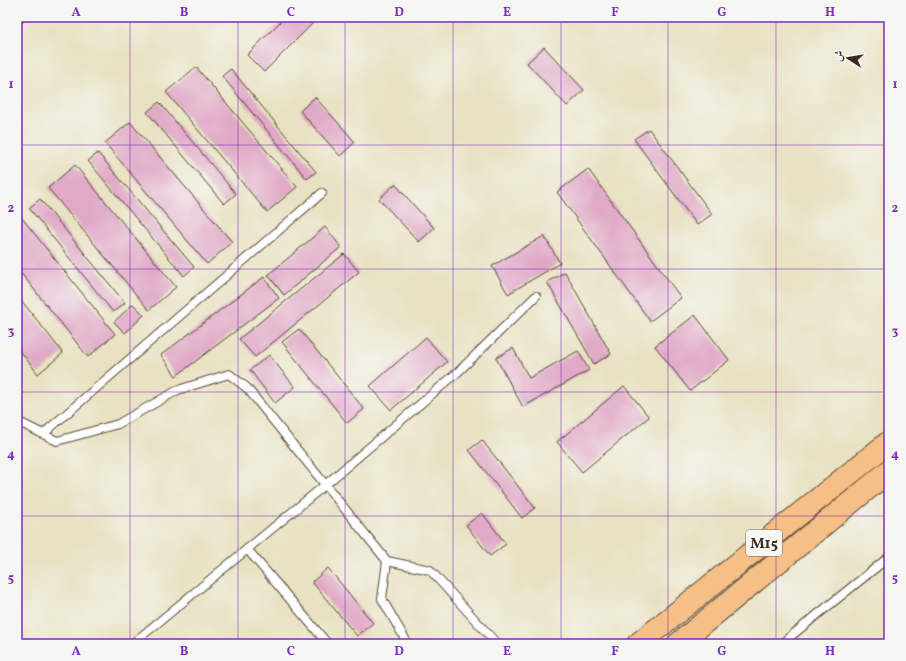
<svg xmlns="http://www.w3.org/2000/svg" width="906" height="661" viewBox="0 0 906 661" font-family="Vollkorn,Amiri,serif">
	<rect width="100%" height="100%" fill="#f6f6f2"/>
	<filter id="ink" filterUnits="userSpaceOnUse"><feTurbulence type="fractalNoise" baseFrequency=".025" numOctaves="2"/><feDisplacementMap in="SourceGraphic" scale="8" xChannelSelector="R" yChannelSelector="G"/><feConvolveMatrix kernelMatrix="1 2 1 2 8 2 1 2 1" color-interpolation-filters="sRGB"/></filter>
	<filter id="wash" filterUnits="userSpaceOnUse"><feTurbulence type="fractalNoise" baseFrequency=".012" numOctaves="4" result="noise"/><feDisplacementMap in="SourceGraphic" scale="16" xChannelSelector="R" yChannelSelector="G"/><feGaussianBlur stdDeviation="0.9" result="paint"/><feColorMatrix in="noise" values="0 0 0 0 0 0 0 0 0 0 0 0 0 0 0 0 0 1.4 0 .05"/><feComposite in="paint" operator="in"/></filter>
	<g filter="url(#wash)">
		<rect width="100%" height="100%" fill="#e8e2c2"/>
		<g id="blocks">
			<g fill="#e0a9c6">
				<polygon points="17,17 27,17 20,25 17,22"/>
				<polygon points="285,17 319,17 264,72 247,55"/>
				<polygon points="544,47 584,90 567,106 527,63"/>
				<polygon points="196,67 297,187 267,212 166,92"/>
				<polygon points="231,69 316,172 307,179 222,76"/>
				<polygon points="315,97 355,142 340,156 300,111"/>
				<polygon points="159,102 236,194 224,204 147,112"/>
				<polygon points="130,122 232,242 207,264 105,143"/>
				<polygon points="649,129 712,214 697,225 634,139"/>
				<polygon points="98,153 194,267 184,276 88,161"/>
				<polygon points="75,165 176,287 149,310 48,188"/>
				<polygon points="588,169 681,298 650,321 557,192"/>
				<polygon points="395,184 434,228 419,242 379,199"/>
				<polygon points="40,199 125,303 113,312 29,208"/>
				<polygon points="17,212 115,334 88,357 17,268"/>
				<polygon points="325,227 341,247 284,295 268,275"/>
				<polygon points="544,236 560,263 508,294 492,266"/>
				<polygon points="344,254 359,272 255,357 239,339"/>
				<polygon points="565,272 611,354 594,364 547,282"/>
				<polygon points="264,277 279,298 176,376 161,355"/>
				<polygon points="17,295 63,353 38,374 17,347"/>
				<polygon points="133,304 144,315 125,333 114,322"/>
				<polygon points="695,315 729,360 690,391 655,346"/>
				<polygon points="299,329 364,409 347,423 282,342"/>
				<polygon points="426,337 447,362 391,410 370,386"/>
				<polygon points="513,348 529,378 578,351 589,370 523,407 496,358"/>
				<polygon points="269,355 295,387 275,403 250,370"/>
				<polygon points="624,386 649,417 582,472 557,442"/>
				<polygon points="482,440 535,508 522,518 469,450"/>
				<polygon points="482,513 506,544 490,556 466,525"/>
				<polygon points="328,568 373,623 357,636 312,582"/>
			</g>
		</g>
	</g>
	<g filter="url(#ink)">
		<use href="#blocks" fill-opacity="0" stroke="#554637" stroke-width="1"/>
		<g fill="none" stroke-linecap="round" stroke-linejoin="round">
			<g stroke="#554637" stroke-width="10">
				<g id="lane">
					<polyline points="17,421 57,441 118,424 178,390 229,374 247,388 387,561 430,570 497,644"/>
					<polyline points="43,434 322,193"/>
					<polyline points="247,549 328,644"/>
					<polyline points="387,561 382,599 408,644"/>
					<polyline points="132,644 325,485 458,372 536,296"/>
					<polyline points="781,644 889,557"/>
				</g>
			</g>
			<g stroke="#554637" stroke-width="24">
				<g id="highway">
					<polyline points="638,644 889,442"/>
					<polyline points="678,644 889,471"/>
				</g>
			</g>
			<use href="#lane" stroke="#fff" stroke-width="8"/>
			<use href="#highway" stroke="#f5bf86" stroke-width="22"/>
		</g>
	</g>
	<path fill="none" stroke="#7b2cbf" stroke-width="1" stroke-opacity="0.55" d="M 130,17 L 130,644M 238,17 L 238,644M 345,17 L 345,644M 453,17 L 453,644M 561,17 L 561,644M 668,17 L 668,644M 776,17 L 776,644M 17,145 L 889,145M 17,269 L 889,269M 17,392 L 889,392M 17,516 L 889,516"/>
	<g text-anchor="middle" stroke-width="3.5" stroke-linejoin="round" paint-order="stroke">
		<rect fill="#f6f6f2" stroke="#73675e" stroke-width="1" x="746" y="530" width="36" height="26" rx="3"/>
		<g font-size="15" font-weight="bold" fill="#3b2a1e">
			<text x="764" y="548">M15</text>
		</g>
	</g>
	<rect width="906" height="661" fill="none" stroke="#f6f6f2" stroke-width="44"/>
	<g transform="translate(848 58) rotate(282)" stroke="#f6f6f2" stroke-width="3" paint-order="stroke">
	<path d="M0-3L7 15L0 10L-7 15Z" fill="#3b2a1e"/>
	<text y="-6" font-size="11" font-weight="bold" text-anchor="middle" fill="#3b2a1e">ش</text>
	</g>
	<rect x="22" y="22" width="862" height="617" fill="none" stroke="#7b2cbf" stroke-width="1.5"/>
	<g font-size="13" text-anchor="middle" font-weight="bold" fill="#7b2cbf">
		<text x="76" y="16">A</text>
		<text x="184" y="16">B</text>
		<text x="291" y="16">C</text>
		<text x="399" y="16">D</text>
		<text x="507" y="16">E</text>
		<text x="615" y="16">F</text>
		<text x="722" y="16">G</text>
		<text x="830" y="16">H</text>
		<text x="11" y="88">1</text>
		<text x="895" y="88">1</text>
		<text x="11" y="212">2</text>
		<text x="895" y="212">2</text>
		<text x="11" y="335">3</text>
		<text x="895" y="335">3</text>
		<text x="11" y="458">4</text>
		<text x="895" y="458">4</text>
		<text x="11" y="582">5</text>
		<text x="895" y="582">5</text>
		<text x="76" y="655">A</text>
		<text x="184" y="655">B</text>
		<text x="291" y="655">C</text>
		<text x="399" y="655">D</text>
		<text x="507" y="655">E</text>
		<text x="615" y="655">F</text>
		<text x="722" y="655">G</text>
		<text x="830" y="655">H</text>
	</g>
</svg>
